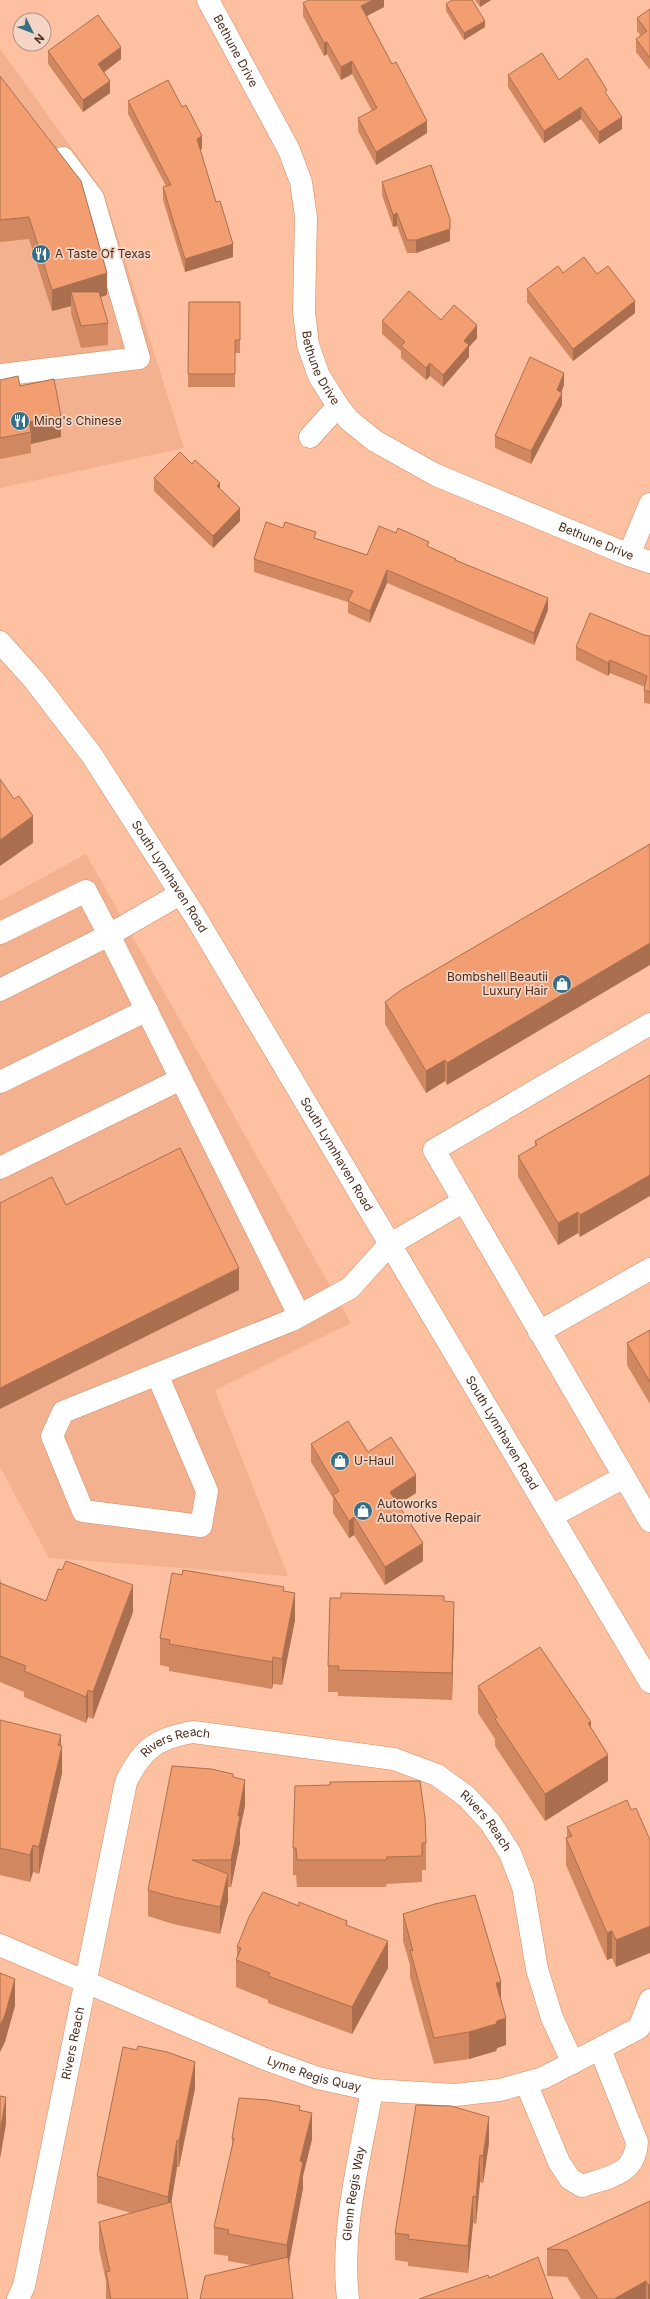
<svg xmlns="http://www.w3.org/2000/svg" width="650" height="2299" viewBox="0 0 650 2299" font-family="Inter,sans-serif">
	<rect width="100%" height="100%" fill="#fdc0a0"/>
	<g fill="#f3b190">
		<polygon points="0,49 104,193 184,448 0,488"/>
		<polygon points="86,854 351,1323 215,1390 288,1576 49,1558 0,1467 0,901"/>
	</g>
	<g fill="none" stroke-linecap="round" stroke-linejoin="round">
		<g stroke="#d38b65" stroke-width="23">
			<g id="minor">
				<path id="s1" d="M 208,0 L 289,150 L 301,182 L 306,217 L 304,312 L 308,345 L 319,376 L 338,406 L 349,420 L 375,441 L 436,475 L 629,555 L 650,562"/>
				<polyline points="0,375 139,358 93,198 63,158"/>
				<polyline points="310,437 338,406"/>
				<polyline points="629,555 650,504"/>
				<path id="s2" d="M 0,642 L 34,680 L 91,754 L 195,916 L 650,1682"/>
				<polyline points="180,894 109,935 299,1315"/>
				<polyline points="0,933 86,891 109,935 0,990"/>
				<polyline points="650,1024 434,1150 650,1521"/>
				<polyline points="0,1082 147,1010"/>
				<polyline points="0,1168 181,1079"/>
				<polyline points="539,1332 650,1269"/>
				<polyline points="157,1374 207,1491 201,1526 83,1511 52,1436 63,1412 292,1320 350,1288 389,1245 464,1201"/>
				<polyline points="552,1516 624,1477"/>
				<path id="s3" d="M 0,1945 L 265,2059 L 318,2078 L 372,2090 L 455,2095 L 500,2090 L 543,2078 L 639,2028 L 650,2000"/>
				<path d="M 526,2083 L 559,2162 L 570,2179 L 582,2186 C 609,2177 635,2175 637,2142 L 600,2049"/>
				<path id="s4" d="M 18,2299 L 24,2286 L 126,1782 C 142,1749 157,1738 193,1732 L 394,1759 L 437,1775 L 466,1796 L 490,1822 L 510,1853 L 523,1887 L 537,1969 L 552,2018 L 573,2063"/>
				<path id="s5" d="M 348,2299 C 340,2230 360,2158 372,2090"/>
			</g>
		</g>
		<use href="#minor" stroke="#fff" stroke-width="22"/>
	</g>
	<g fill="#d18861">
		<polygon points="384,0 384,7 367,16 427,133 376,165 358,131 358,118 372,111 352,74 341,80 327,54 324,56 303,16 303,3"/>
		<polygon points="475,0 491,0 480,7"/>
		<polygon points="446,4 485,27 464,40 446,11"/>
		<polygon points="650,9 650,70 636,52 636,39 641,36 637,31 637,18"/>
		<polygon points="48,51 121,59 104,72 110,93 83,112 48,64"/>
		<polygon points="508,75 559,80 607,95 622,129 599,144 581,119 544,143 508,87"/>
		<polygon points="0,76 107,295 100,297 108,323 108,345 81,348 71,313 71,306 52,311 29,239 0,242"/>
		<polygon points="128,101 202,149 200,150 216,202 233,257 185,272 163,200 163,187 166,186 128,114"/>
		<polygon points="382,182 450,241 416,253 407,253 397,226 393,227 382,195"/>
		<polygon points="563,273 635,313 573,361 527,302 527,289"/>
		<polygon points="189,302 240,302 240,353 235,353 235,387 188,387"/>
		<polygon points="441,320 477,338 469,347 469,357 443,387 430,376 426,380 401,358 401,351 382,334 382,321"/>
		<polygon points="0,380 20,386 61,437 31,444 31,453 0,459"/>
		<polygon points="564,385 561,392 562,405 531,464 495,448 495,436"/>
		<polygon points="192,464 220,489 240,521 213,548 154,491 154,478"/>
		<polygon points="283,528 367,555 429,547 456,561 548,610 534,645 387,583 370,623 348,613 348,602 254,572 254,559"/>
		<polygon points="644,635 650,636 650,704 644,703 644,690 645,687 610,673 608,676 576,660 576,647"/>
		<polygon points="650,844 447,1085 445,1081 426,1093 385,1024 385,1002"/>
		<polygon points="650,1075 580,1237 578,1233 558,1245 518,1177 518,1156 535,1146 535,1141"/>
		<polygon points="650,1330 650,1404 627,1365 627,1343"/>
		<polygon points="311,1444 368,1452 416,1493 398,1504 423,1561 385,1585 354,1535 349,1538 333,1513 333,1498 311,1462"/>
		<polygon points="0,1578 1,1583 46,1601 133,1612 93,1719 88,1717 86,1723 24,1697 24,1692 0,1682"/>
		<polygon points="284,1591 295,1620 282,1685 273,1684 272,1689 169,1671 169,1667 160,1665 160,1638"/>
		<polygon points="444,1601 454,1628 452,1700 338,1696 338,1692 328,1692 328,1666"/>
		<polygon points="478,1686 591,1728 608,1781 545,1821 495,1746 495,1739 478,1713"/>
		<polygon points="0,1720 61,1745 62,1773 39,1874 33,1872 30,1882 0,1875"/>
		<polygon points="233,1777 245,1806 240,1829 240,1843 231,1887 228,1887 228,1901 220,1934 173,1924 148,1916 148,1890"/>
		<polygon points="631,1810 616,1967 612,1958 607,1960 566,1865 566,1838 567,1838 567,1827"/>
		<polygon points="426,1843 426,1870 422,1870 422,1882 387,1884 386,1887 297,1887 296,1875 293,1875 293,1848"/>
		<polygon points="403,1914 501,1998 506,2045 497,2048 496,2051 469,2059 434,2064 410,1977 410,1965 403,1941"/>
		<polygon points="347,1925 388,1968 352,2034 268,2003 268,2000 236,1987 236,1960 237,1958 237,1947"/>
		<polygon points="195,2088 179,2167 177,2167 171,2204 188,2299 106,2299 106,2281 99,2249 99,2222 131,2213 97,2203 97,2176"/>
		<polygon points="300,2110 312,2139 303,2176 303,2188 289,2264 251,2265 228,2261 228,2256 214,2254 214,2227 232,2150 232,2138"/>
		<polygon points="489,2143 483,2183 480,2182 476,2224 473,2223 468,2273 408,2266 408,2262 395,2260 395,2233"/>
		<polygon points="650,2201 650,2299 581,2299 567,2277 547,2276 547,2249"/>
	</g>
	<g fill="#aa6f4f">
		<polygon points="373,0 384,0 384,7 361,19 361,6"/>
		<polygon points="480,0 491,0 480,7"/>
		<polygon points="485,21 485,27 464,40 464,33"/>
		<polygon points="327,42 327,54 324,56 324,43"/>
		<polygon points="121,47 121,59 98,77 98,64"/>
		<polygon points="352,61 352,74 341,80 341,67"/>
		<polygon points="110,81 110,93 83,112 83,100"/>
		<polygon points="581,107 581,119 544,143 544,131"/>
		<polygon points="622,117 622,129 599,144 599,132"/>
		<polygon points="427,121 427,133 376,165 376,152"/>
		<polygon points="202,136 202,149 197,151 197,139"/>
		<polygon points="397,213 397,226 393,227 393,215"/>
		<polygon points="450,229 450,241 416,253 416,240"/>
		<polygon points="233,244 233,257 185,272 185,259"/>
		<polygon points="107,273 107,295 75,305 71,292 71,306 52,311 52,290"/>
		<polygon points="635,301 635,313 573,361 573,349"/>
		<polygon points="477,325 477,338 469,347 469,357 443,387 443,375 464,341"/>
		<polygon points="430,363 430,376 426,380 426,368"/>
		<polygon points="564,373 564,385 559,399 562,393 562,405 531,464 531,451"/>
		<polygon points="61,416 61,437 31,444 31,432 29,422"/>
		<polygon points="220,483 220,496 217,486"/>
		<polygon points="240,508 240,521 213,548 213,536"/>
		<polygon points="387,570 387,583 370,623 370,611"/>
		<polygon points="548,598 548,610 534,645 534,633"/>
		<polygon points="610,660 610,673 608,676 608,663"/>
		<polygon points="33,816 33,843 0,866 0,840"/>
		<polygon points="650,943 650,965 447,1085 447,1063"/>
		<polygon points="445,1060 445,1081 426,1093 426,1071"/>
		<polygon points="650,1175 650,1196 580,1237 580,1215"/>
		<polygon points="578,1212 578,1233 558,1245 558,1223"/>
		<polygon points="239,1268 239,1290 0,1409 0,1388"/>
		<polygon points="416,1475 416,1493 390,1510 390,1492"/>
		<polygon points="354,1517 354,1535 349,1538 349,1521"/>
		<polygon points="423,1543 423,1561 385,1585 385,1567"/>
		<polygon points="133,1585 133,1612 93,1719 93,1692"/>
		<polygon points="295,1593 295,1620 282,1685 282,1659"/>
		<polygon points="454,1602 454,1628 452,1700 452,1673"/>
		<polygon points="273,1657 273,1684 272,1689 272,1662"/>
		<polygon points="88,1690 88,1717 86,1723 86,1697"/>
		<polygon points="591,1722 591,1748 588,1723"/>
		<polygon points="61,1735 61,1752 62,1746 62,1773 39,1874 39,1847"/>
		<polygon points="608,1755 608,1781 545,1821 545,1794"/>
		<polygon points="245,1780 245,1806 240,1829 240,1843 231,1887 231,1860 238,1816"/>
		<polygon points="33,1845 33,1872 30,1882 30,1855"/>
		<polygon points="228,1874 228,1901 220,1934 220,1907"/>
		<polygon points="650,1926 650,1953 616,1967 616,1940"/>
		<polygon points="612,1931 612,1958 607,1960 607,1933"/>
		<polygon points="388,1941 388,1968 352,2034 352,2007"/>
		<polygon points="15,1979 15,2006 5,2042 0,2052 0,2026"/>
		<polygon points="501,1982 501,2009 496,1983"/>
		<polygon points="506,2018 506,2045 497,2048 496,2051 469,2059 469,2032 497,2021"/>
		<polygon points="195,2062 195,2088 179,2167 179,2141"/>
		<polygon points="6,2097 6,2124 0,2159 0,2132"/>
		<polygon points="312,2113 312,2139 303,2176 303,2188 287,2272 287,2245 300,2161"/>
		<polygon points="489,2117 489,2143 483,2183 483,2156"/>
		<polygon points="177,2140 177,2167 168,2223 168,2197"/>
		<polygon points="480,2155 480,2182 476,2224 476,2197"/>
		<polygon points="473,2196 473,2223 468,2273 468,2246"/>
		<polygon points="646,2281 646,2299 614,2299"/>
		<polygon points="650,2284 650,2299 648,2299 648,2285"/>
	</g>
	<g fill="#f39e71" stroke="#aa6f4f">
		<polygon points="309,0 373,0 361,6 392,64 396,62 427,121 376,152 358,118 377,108 352,61 341,67 327,42 324,43 303,3"/>
		<polygon points="452,0 472,0 485,21 464,33 446,4"/>
		<polygon points="650,9 650,58 636,39 647,31 637,18"/>
		<polygon points="98,15 121,47 98,64 110,81 83,100 48,51"/>
		<polygon points="542,53 559,80 587,58 607,90 605,92 622,117 599,132 581,107 544,131 508,75"/>
		<polygon points="0,76 81,181 107,273 52,290 29,217 0,220"/>
		<polygon points="168,80 182,107 186,105 202,136 197,139 216,202 220,201 233,244 185,259 163,187 171,185 128,101"/>
		<polygon points="431,165 450,219 450,229 416,240 407,240 397,213 393,215 382,182"/>
		<polygon points="584,257 597,274 608,266 635,301 573,349 527,289 558,266 563,273"/>
		<polygon points="409,291 441,320 454,305 477,325 464,341 469,345 443,375 430,363 426,368 401,346 405,342 382,321"/>
		<polygon points="71,292 99,292 108,323 81,326"/>
		<polygon points="189,302 240,302 240,340 235,340 235,374 188,374"/>
		<polygon points="530,357 564,373 557,390 562,393 531,451 495,436"/>
		<polygon points="18,376 20,386 54,379 61,416 29,422 31,432 0,438 0,380"/>
		<polygon points="180,452 192,464 195,460 220,483 217,486 240,508 213,536 154,478"/>
		<polygon points="266,522 283,528 285,522 316,532 314,538 367,555 379,526 396,533 398,528 429,542 427,546 456,559 455,560 548,598 534,633 387,570 370,611 348,601 353,591 254,559"/>
		<polygon points="590,613 644,635 650,636 650,692 644,690 647,676 610,660 608,663 576,647"/>
		<polygon points="0,779 14,799 19,796 33,816 0,840"/>
		<polygon points="650,844 650,943 447,1063 445,1060 426,1071 385,1002 401,990"/>
		<polygon points="650,1075 650,1175 580,1215 578,1212 558,1223 518,1156 537,1145 535,1141"/>
		<polygon points="180,1148 239,1268 0,1388 0,1203 52,1177 66,1205"/>
		<polygon points="650,1330 650,1382 627,1343"/>
		<polygon points="348,1421 368,1452 391,1437 416,1475 390,1492 423,1543 385,1567 354,1517 349,1521 333,1495 339,1491 311,1444"/>
		<polygon points="66,1561 133,1585 93,1692 88,1690 86,1697 24,1671 26,1666 0,1656 0,1583 46,1601 58,1569 62,1570"/>
		<polygon points="183,1570 284,1587 283,1591 295,1593 282,1659 273,1657 272,1662 169,1644 170,1640 160,1638 172,1573 182,1575"/>
		<polygon points="341,1593 444,1596 444,1601 454,1602 452,1673 338,1670 339,1666 328,1666 330,1598 341,1598"/>
		<polygon points="540,1647 591,1722 588,1723 608,1755 545,1794 495,1719 497,1717 478,1686"/>
		<polygon points="0,1720 61,1735 58,1745 62,1746 39,1847 33,1845 30,1855 0,1848"/>
		<polygon points="172,1766 211,1769 233,1774 233,1777 245,1780 238,1816 240,1816 231,1860 192,1860 228,1874 220,1907 173,1897 148,1890"/>
		<polygon points="420,1781 425,1818 426,1843 422,1843 422,1856 387,1857 386,1860 297,1860 296,1848 293,1848 295,1786 330,1785 330,1782"/>
		<polygon points="627,1800 631,1810 636,1808 650,1840 650,1926 616,1940 612,1931 607,1933 566,1838 572,1836 567,1827"/>
		<polygon points="263,1892 299,1906 299,1902 347,1921 346,1925 388,1941 352,2007 268,1976 270,1973 236,1960 241,1948 237,1947 249,1917"/>
		<polygon points="475,1895 501,1982 496,1983 506,2018 497,2021 496,2024 469,2032 434,2038 410,1950 413,1951 403,1914 435,1904"/>
		<polygon points="0,1973 15,1979 5,2015 0,2026"/>
		<polygon points="138,2046 167,2052 195,2062 179,2141 177,2140 168,2197 97,2176 123,2047 137,2050"/>
		<polygon points="0,2096 6,2097 0,2132"/>
		<polygon points="239,2098 268,2100 300,2106 299,2110 312,2113 300,2161 303,2162 287,2245 228,2234 229,2230 214,2227 234,2138 232,2138"/>
		<polygon points="416,2105 451,2106 489,2117 483,2156 480,2155 476,2197 473,2196 468,2246 408,2239 409,2235 395,2233"/>
		<polygon points="650,2201 650,2284 648,2285 646,2281 614,2299 598,2299 567,2250 547,2249"/>
		<polygon points="171,2202 188,2299 111,2299 106,2272 110,2271 99,2222"/>
		<polygon points="288,2257 293,2299 200,2299 205,2276"/>
		<polygon points="538,2257 553,2299 419,2299 488,2275 489,2278"/>
	</g>
	<defs>
		<g id="restaurant-disc" transform="scale(1)"><circle r="9.5" fill="#346e87" stroke="#f4d5c5"/><path d="M-5-6h1v4h1v-4h1v4h1v-4h1v5L-1.5 .5V6h-2V.5L-5-1ZM5-6V6H3V1.5H1.5Q1.5-4 5-6Z" fill="#fff"/></g>
		<g id="shop-disc" transform="scale(1)"><circle r="9.5" fill="#346e87" stroke="#f4d5c5"/><path d="M-5-2.5h2.3a2.7 3.5 0 0 1 5.4 0H5L5.5 6h-11ZM-1.5-2.5h3a1.5 2.3 0 0 0-3 0Z" fill="#fff"/></g>
	</defs>
	<g fill-rule="evenodd">
		<use href="#restaurant-disc" x="41" y="254"/>
		<use href="#restaurant-disc" x="20" y="421"/>
		<use href="#shop-disc" x="562" y="984"/>
		<use href="#shop-disc" x="340" y="1461"/>
		<use href="#shop-disc" x="363" y="1511"/>
	</g>
	<g text-anchor="middle" stroke-width="3.5" stroke-linejoin="round" paint-order="stroke">
		<g font-size="12" fill="#4b2d1e" stroke="#f4d5c5">
			<text dy="4" stroke="none"><textPath href="#s1" startOffset="58">Bethune Drive</textPath></text>
			<text dy="4" stroke="none"><textPath href="#s1" startOffset="394">Bethune Drive</textPath></text>
			<text dy="4" stroke="none"><textPath href="#s1" startOffset="731">Bethune Drive</textPath></text>
			<text dy="4" stroke="none"><textPath href="#s2" startOffset="290">South Lynnhaven Road</textPath></text>
			<text dy="4" stroke="none"><textPath href="#s2" startOffset="614">South Lynnhaven Road</textPath></text>
			<text dy="4" stroke="none"><textPath href="#s2" startOffset="938">South Lynnhaven Road</textPath></text>
			<text dy="4" stroke="none"><textPath href="#s4" startOffset="597">Rivers Reach</textPath></text>
			<text dy="4" stroke="none"><textPath href="#s4" startOffset="933">Rivers Reach</textPath></text>
			<text dy="4" stroke="none"><textPath href="#s4" startOffset="262">Rivers Reach</textPath></text>
			<text dy="4" stroke="none"><textPath href="#s3" startOffset="340">Lyme Regis Quay</textPath></text>
			<text dy="4" stroke="none"><textPath href="#s5" startOffset="106">Glenn Regis Way</textPath></text>
		</g>
		<g font-size="12" fill="#4b2d1e" stroke="#f4d5c5" text-anchor="start">
			<text x="55" y="258">A Taste Of Texas</text>
			<text x="34" y="425">Ming's Chinese</text>
			<text x="548" y="981" text-anchor="end">Bombshell Beautii<tspan x="548" dy="14">Luxury Hair</tspan></text>
			<text x="354" y="1465">U-Haul</text>
			<text x="377" y="1508">Autoworks<tspan x="377" dy="14">Automotive Repair</tspan></text>
		</g>
	</g>
	<g transform="translate(32 32) rotate(133)"><circle r="19" fill="#f4d5c5" stroke="#b09282"/>
	<path d="M0-3L7 15L0 10L-7 15Z" fill="#346e87"/>
	<text y="-6" font-size="11" font-weight="bold" text-anchor="middle" fill="#4b2d1e">N</text>
	</g>
</svg>
